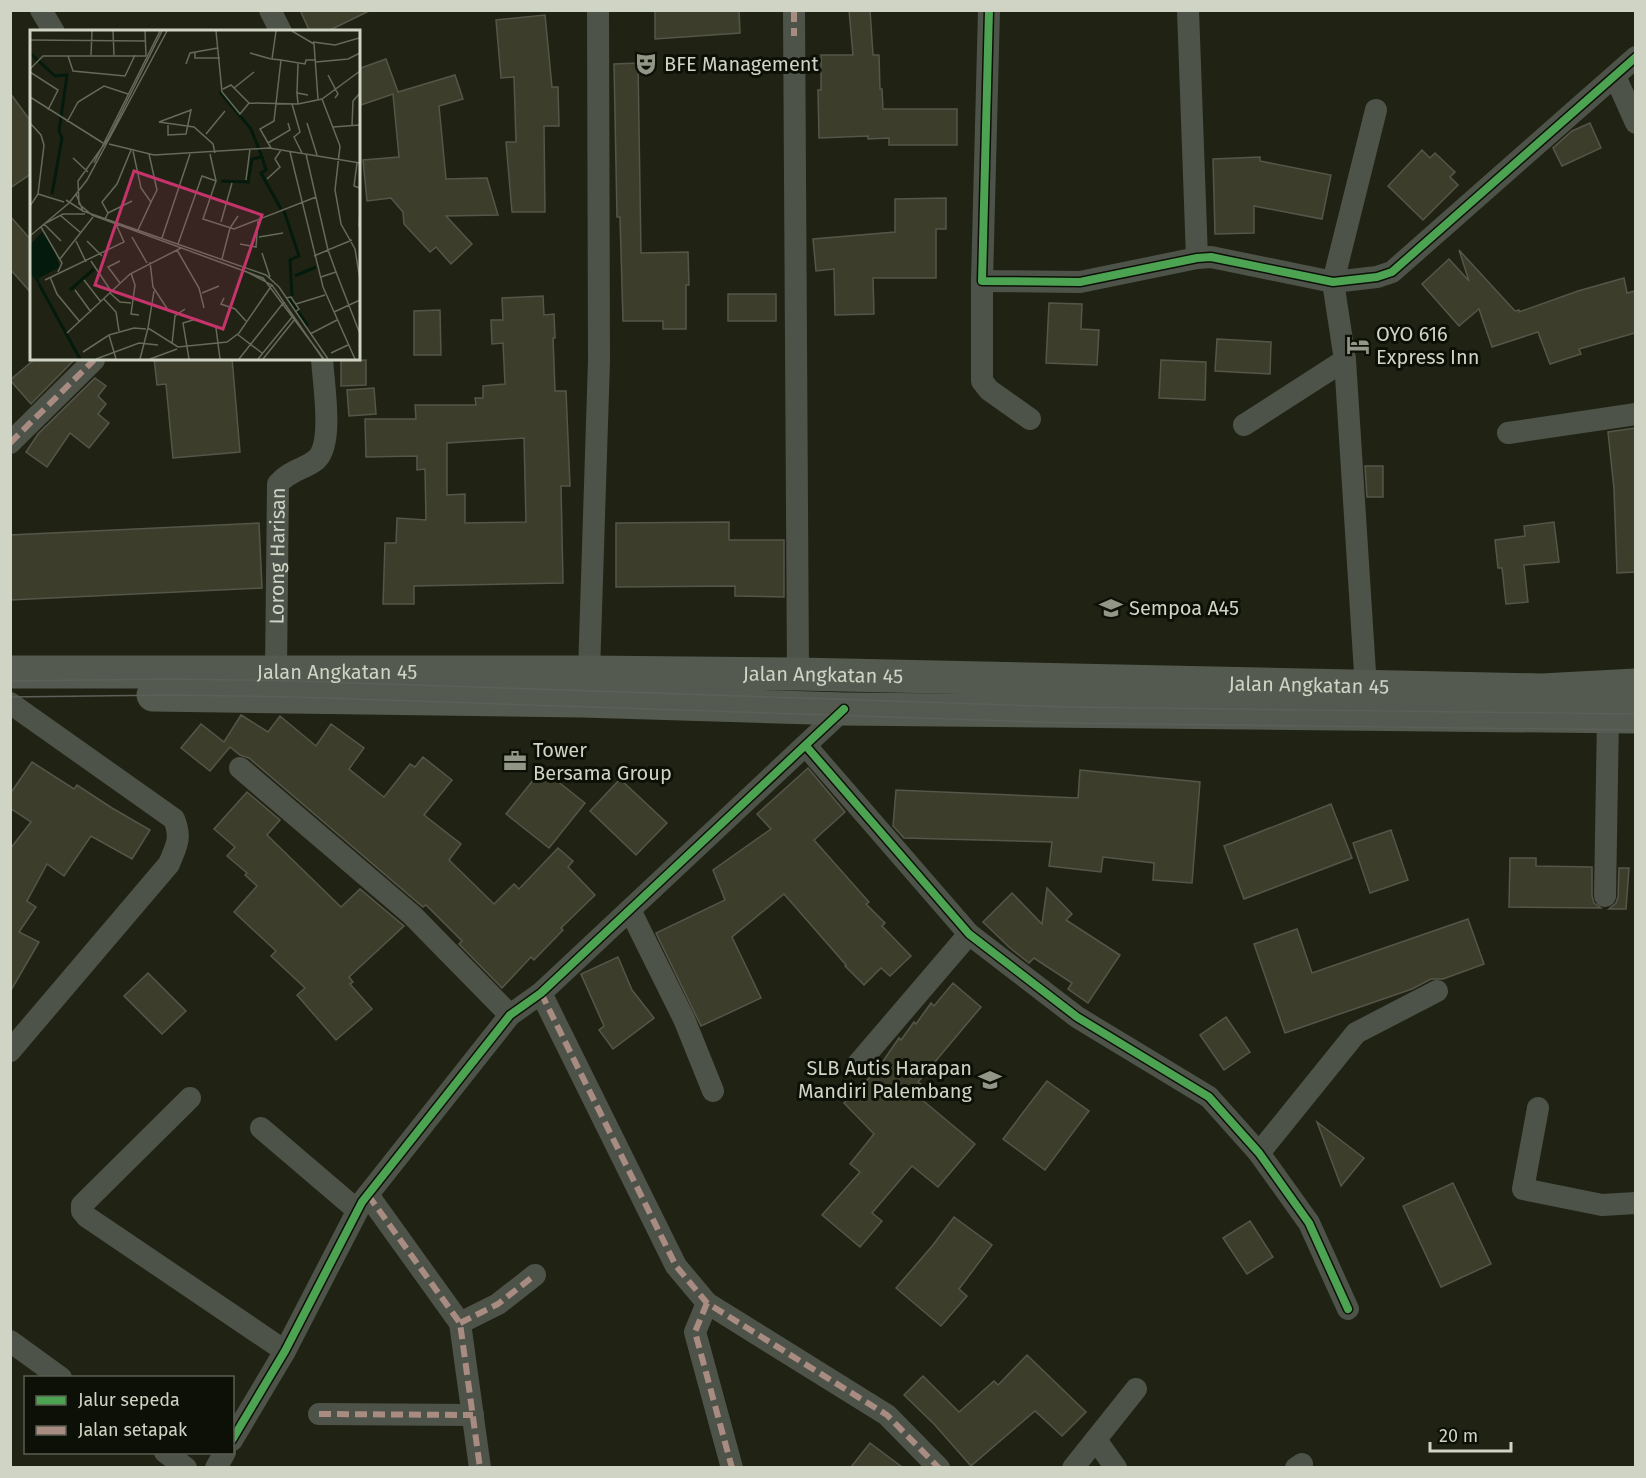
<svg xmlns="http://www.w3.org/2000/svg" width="1646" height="1478" viewBox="0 0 1646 1478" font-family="'Fira Sans',sans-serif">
	<rect width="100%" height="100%" fill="#202314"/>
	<g fill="#3d3d2b" stroke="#555649" stroke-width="1.5" fill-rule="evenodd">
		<polygon points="300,10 371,10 326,32 310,32"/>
		<polygon points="655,10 739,10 740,33 655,39"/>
		<polygon points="849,10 870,10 873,55 879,55 880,89 882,89 883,109 957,109 957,145 889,145 889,138 868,139 868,136 819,138 818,90 821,90 821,55 853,55"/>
		<polygon points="545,15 552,87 558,87 559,126 544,126 545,212 512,212 506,142 516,142 514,77 501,78 496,20"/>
		<polygon points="386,59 398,92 455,75 463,99 439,106 446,179 487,178 498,215 446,216 472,244 451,264 436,247 430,252 404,224 403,212 391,198 367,201 363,160 399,157 393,94 358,106 358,69"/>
		<polygon points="638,63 641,253 688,252 689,285 686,285 686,329 663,329 663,321 623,321 620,217 617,217 614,64"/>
		<polygon points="10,93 32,123 32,173 10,188"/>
		<polygon points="1590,123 1601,148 1562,166 1553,148 1572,131"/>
		<polygon points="1422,150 1430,158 1435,153 1455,172 1450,177 1458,185 1423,220 1388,186"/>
		<polygon points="1260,157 1260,161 1331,175 1322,219 1254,206 1254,233 1215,234 1213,159"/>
		<polygon points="946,198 946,229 936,229 936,278 873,278 874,314 835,315 834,269 816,271 813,239 895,232 895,199"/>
		<polygon points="10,216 32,241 32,294 10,269"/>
		<polygon points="1459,250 1515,311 1519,310 1519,312 1578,291 1624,278 1627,293 1635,291 1635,333 1579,349 1581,354 1550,364 1538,332 1492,347 1479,309 1459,326 1422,284 1449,259 1469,281"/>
		<rect x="728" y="294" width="48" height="27"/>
		<path d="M 543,296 L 544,315 L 554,314 L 555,338 L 553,338 L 555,391 L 566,391 L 570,486 L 561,486 L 563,583 L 414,586 L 414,604 L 383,604 L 385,543 L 396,543 L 397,518 L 426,520 L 425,469 L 417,470 L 417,456 L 366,457 L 365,419 L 416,419 L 415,405 L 476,405 L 475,398 L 483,398 L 483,386 L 505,384 L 503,343 L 492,344 L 491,320 L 503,320 L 502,298 ZM 524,438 L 526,522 L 465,523 L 465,494 L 447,495 L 447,443 Z"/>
		<polygon points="1049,303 1082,304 1081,329 1099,330 1097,365 1046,363"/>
		<polygon points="440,310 441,355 414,355 414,311"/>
		<polygon points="1217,339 1271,342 1270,374 1215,371"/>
		<polygon points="36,358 72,358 74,360 31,404 10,380"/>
		<polygon points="154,358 232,358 240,452 173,458 166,384 157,385"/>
		<polygon points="366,360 366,385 341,386 341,361"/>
		<polygon points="1161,360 1206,362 1205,400 1159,398"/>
		<polygon points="95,378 106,386 98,396 106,404 98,414 109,423 89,448 70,433 47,467 26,452 38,434"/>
		<polygon points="374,388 376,414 349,416 347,390"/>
		<polygon points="1635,428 1635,572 1617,573 1614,489 1608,432"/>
		<polygon points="1365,466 1383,466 1383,497 1367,497"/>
		<polygon points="729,522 729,540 784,540 784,597 735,596 735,586 616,587 616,523"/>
		<polygon points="1554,522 1559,562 1524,565 1528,602 1506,604 1502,568 1498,568 1495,540 1525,536 1524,526"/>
		<polygon points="259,523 262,588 10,600 10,535"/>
		<polygon points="241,715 268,732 280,716 316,746 331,724 364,748 349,769 384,797 410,764 415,767 423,757 452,780 424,815 461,844 449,860 494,904 514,884 519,889 558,848 573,861 568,867 595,895 561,928 563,930 534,960 531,957 502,988 459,944 462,941 426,905 423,907 249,758 240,755 230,747 210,771 181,748 201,724 224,742"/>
		<polygon points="32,762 74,789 77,785 112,808 150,830 132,859 91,836 64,876 47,864 27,901 36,907 19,932 39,942 10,992 10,849 31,822 10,808 10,794"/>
		<polygon points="808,768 845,812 814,840 869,902 866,904 885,923 882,926 911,956 890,976 881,968 864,985 845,966 846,965 784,894 732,937 761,998 701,1026 656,933 725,900 713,870 771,829 757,814"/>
		<polygon points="542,769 585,803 549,848 506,814"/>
		<polygon points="1080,770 1200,782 1192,883 1153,880 1154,863 1103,857 1101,872 1049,866 1052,842 904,838 893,826 896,790 1078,798"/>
		<polygon points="620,779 667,823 636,855 590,811"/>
		<polygon points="247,792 280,820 267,835 341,907 360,889 404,926 349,977 353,982 350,984 372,1009 336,1040 297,995 305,988 271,956 276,951 234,912 257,886 245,875 247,873 227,856 235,847 214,829"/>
		<polygon points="1331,804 1352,858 1244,899 1224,846"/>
		<polygon points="1391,830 1408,880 1370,893 1353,843"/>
		<polygon points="1510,858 1536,858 1536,866 1592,867 1592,896 1594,903 1601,908 1509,907"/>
		<polygon points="1619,868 1629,868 1626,909 1609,909 1616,903 1618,897"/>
		<polygon points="1047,888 1072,914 1066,920 1120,955 1088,1003 1068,989 1072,983 1034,958 1029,963 1009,947 983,922 1012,893 1042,924"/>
		<polygon points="1468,919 1484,964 1443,979 1431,979 1412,989 1285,1033 1254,944 1297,929 1312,973"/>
		<polygon points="618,957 632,990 654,1018 613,1049 599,1030 604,1026 581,974"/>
		<polygon points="148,973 186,1011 162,1034 124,996"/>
		<polygon points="953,983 981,1007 918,1082 921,1084 914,1093 975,1144 938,1187 912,1166 872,1213 882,1221 860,1247 822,1215 860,1172 850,1164 874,1134 844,1103 877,1070 899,1038 901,1040 914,1022 916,1024 931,1003 934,1006"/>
		<polygon points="1226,1017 1250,1052 1224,1070 1200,1035"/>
		<polygon points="1047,1081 1089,1111 1045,1170 1003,1139"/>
		<polygon points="1317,1122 1364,1158 1341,1186"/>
		<polygon points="1453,1183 1491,1264 1441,1287 1403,1206"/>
		<polygon points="954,1217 992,1245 959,1289 967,1296 941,1326 896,1288 933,1245"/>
		<polygon points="1250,1221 1273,1257 1247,1274 1223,1238"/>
		<polygon points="1027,1355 1086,1412 1062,1436 1035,1411 971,1466 934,1424 904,1395 923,1376 959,1412 994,1381 998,1385"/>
		<polygon points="870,1443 902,1467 851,1467"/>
	</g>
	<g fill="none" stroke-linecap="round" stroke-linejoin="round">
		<g stroke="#4e534a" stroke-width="22">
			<polyline points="41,10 54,32"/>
			<polyline points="270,10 281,32"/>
			<polyline points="794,10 798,674"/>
			<polyline points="989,10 982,281 1080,282 1197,258 1211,257 1333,282 1377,277 1392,272 1636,57"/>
			<polyline points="1188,10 1197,258"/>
			<polyline points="1615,76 1636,123"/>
			<polyline points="982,281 982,381 989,390 1030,419"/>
			<polyline points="1244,425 1345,360"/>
			<polyline points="1508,433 1636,414"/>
			<polyline points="10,443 94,360"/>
			<path id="s1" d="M 276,672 L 278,484 C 291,469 306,469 317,459 C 334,442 323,382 322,358"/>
			<polyline points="589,672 599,361 598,10"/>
			<polyline points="1366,688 1345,360 1333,282 1376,110"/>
			<path d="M 10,703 L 174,819 C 182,839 176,846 169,864 L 10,1051"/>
			<polyline points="806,746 969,934 1077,1017 1209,1097 1259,1153 1309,1223 1348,1309"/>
			<polyline points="240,768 412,915 510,1015"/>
			<polyline points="1605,896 1608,717"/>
			<polyline points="630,910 684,1019 713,1091"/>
			<polyline points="541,993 676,1266 707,1303 887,1415 939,1468"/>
			<polyline points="857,1065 969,934"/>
			<polyline points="190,1098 82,1205 82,1211 87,1217 285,1351"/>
			<polyline points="1538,1108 1523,1189 1602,1205 1636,1203"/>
			<polyline points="261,1128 357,1210"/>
			<polyline points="1259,1153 1356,1033 1437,991"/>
			<polyline points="368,1195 460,1323 480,1468"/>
			<polyline points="707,1303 695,1332 732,1468"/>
			<polyline points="460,1323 498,1304 535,1275"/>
			<polyline points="10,1341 61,1378"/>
			<polyline points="319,1414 473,1415"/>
			<polyline points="232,1440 285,1351 362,1202 510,1015 541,993 844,709"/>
			<polyline points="1096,1440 1116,1468"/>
			<polyline points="165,1452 186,1468"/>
			<polyline points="216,1468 225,1452"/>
			<polyline points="1073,1468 1136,1389"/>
			<polyline points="1296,1468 1302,1464"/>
		</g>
		<g stroke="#555a50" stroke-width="33">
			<path id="s2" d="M 10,672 L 589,672 L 798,674 L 1542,690 L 1636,685"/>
			<polyline points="153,695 582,701 844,709 1636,717"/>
		</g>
		<g stroke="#5c6058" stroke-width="1.5">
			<polyline points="10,681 173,679 297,681 1067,707 1636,714"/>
			<polyline points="10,697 172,695 296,697 1067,723 1636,730"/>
		</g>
		<g stroke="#a88b81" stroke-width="6" stroke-dasharray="12 6" stroke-linecap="butt">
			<polyline points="794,10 794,36"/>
			<polyline points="10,443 94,360"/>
			<polyline points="541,993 676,1266 707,1303 887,1415 939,1468"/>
			<polyline points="368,1195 460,1323 480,1468"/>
			<polyline points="707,1303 695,1332 732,1468"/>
			<polyline points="460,1323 498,1304 535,1275"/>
			<polyline points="319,1414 473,1415"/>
		</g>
		<g stroke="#0d1006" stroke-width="11">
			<g id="cycleway">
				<polyline points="989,10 982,281 1080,282 1197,258 1211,257 1333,282 1377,277 1392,272 1636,57"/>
				<polyline points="806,746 969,934 1077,1017 1209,1097 1259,1153 1309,1223 1348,1309"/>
				<polyline points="232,1440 285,1351 362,1202 510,1015 541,993 844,709"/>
			</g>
		</g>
		<use href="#cycleway" stroke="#4ca352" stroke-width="8"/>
	</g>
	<defs>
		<g id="theatre-bare" transform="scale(1.8)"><path d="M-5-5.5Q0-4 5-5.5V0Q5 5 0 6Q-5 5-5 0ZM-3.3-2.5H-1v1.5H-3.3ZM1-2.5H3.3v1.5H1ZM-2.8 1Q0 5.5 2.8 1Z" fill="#929686" stroke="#0d1006" stroke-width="2.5" paint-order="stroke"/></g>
		<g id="hotel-bare" transform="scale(1.8)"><path d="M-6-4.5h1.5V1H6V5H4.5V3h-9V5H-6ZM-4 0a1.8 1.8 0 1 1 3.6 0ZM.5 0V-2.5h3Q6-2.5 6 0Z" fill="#929686" stroke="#0d1006" stroke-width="2.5" paint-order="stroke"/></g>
		<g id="school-bare" transform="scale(1.8)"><path d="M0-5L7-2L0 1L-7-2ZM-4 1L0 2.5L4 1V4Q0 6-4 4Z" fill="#929686" stroke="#0d1006" stroke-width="2.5" paint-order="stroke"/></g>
		<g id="office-bare" transform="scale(1.8)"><path d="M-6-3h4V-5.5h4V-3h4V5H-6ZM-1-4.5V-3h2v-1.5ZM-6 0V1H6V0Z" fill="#929686" stroke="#0d1006" stroke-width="2.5" paint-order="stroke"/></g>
	</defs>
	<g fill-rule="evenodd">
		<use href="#theatre-bare" x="646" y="64"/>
		<use href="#hotel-bare" x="1358" y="345"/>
		<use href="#school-bare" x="1111" y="608"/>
		<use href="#office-bare" x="515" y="761"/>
		<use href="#school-bare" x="990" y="1080"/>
	</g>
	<g text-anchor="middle" stroke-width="6" stroke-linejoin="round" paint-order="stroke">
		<g font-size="20" fill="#cfd4c4" stroke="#0d1006" text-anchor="start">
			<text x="664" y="71">BFE Management</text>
			<text x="1376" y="341">OYO 616<tspan x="1376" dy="23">Express Inn</tspan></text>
			<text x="1129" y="615">Sempoa A45</text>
			<text x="533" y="757">Tower<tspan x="533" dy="23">Bersama Group</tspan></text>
			<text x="972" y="1075" text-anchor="end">SLB Autis Harapan<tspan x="972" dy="23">Mandiri Palembang</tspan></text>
		</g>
		<g font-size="20" fill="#cfd4c4" stroke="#0d1006">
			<text dy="7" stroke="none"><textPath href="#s1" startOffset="116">Lorong Harisan</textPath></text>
			<text dy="7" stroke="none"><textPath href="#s2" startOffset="327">Jalan Angkatan 45</textPath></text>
			<text dy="7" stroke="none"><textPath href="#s2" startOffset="813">Jalan Angkatan 45</textPath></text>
			<text dy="7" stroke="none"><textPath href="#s2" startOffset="1299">Jalan Angkatan 45</textPath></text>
		</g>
	</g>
	<g transform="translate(30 30)">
		<rect width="330" height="330" fill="#202314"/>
		<path d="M 12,202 L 21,212 L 30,237 L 9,248 L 10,256 L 0,243 L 0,215 Z" fill="#031a0c"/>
		<path fill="none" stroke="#031a0c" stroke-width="3" d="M 0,23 L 25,46 L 37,45 L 29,101 L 32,108 L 22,164M 190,62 L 221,99 L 232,127 L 222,129 L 218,152 L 191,151M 232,127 L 236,140 L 231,143 L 251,179M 254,181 L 269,226 L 260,230 L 262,266M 265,246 L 286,237M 9,254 L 50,329M 40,260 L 64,239M 259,268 L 278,296"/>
		<path fill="none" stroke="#666a5a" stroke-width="1.5" d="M 83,1 L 84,25M 115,1 L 116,26M 132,1 L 78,109 L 48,151 L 49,174 L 62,185 L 233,248 L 294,329M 186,1 L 192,62 L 210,84 L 219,73 L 268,74 L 292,69 L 330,41M 262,1 L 284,14 L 288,69M 0,10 L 115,11M 283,12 L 305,15 L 329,8M 165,22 L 165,28 L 190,28M 220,23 L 241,29M 61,25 L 62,1M 38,26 L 43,41 L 95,46 L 105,25M 251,30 L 275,34 L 276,30 L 286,30M 286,32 L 318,29 L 330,23M 156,34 L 160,23 L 188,18M 0,39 L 13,26 L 116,26M 0,42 L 28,60 L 18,80M 298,45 L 308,64 L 305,68M 204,58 L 224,42M 193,59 L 201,55 L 219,73M 267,63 L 268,33M 0,67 L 73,113M 292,69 L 310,116 L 305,160 L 311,194 L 325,219 L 330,250M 262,74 L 270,102 L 264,107 L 272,123M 268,74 L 267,63 L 278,65M 37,92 L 48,72 L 74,56 L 98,64M 129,92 L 161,80 L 156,104 L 138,105 L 138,95M 129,92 L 164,97 L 183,114 L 185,123M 0,93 L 11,105 L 14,115 L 8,164 L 0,176M 277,93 L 287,125M 322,96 L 323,71 L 330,63M 303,97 L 330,95M 176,104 L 195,81M 238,113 L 260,100 L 258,93M 79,114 L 124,125 L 239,118 L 330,133M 241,118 L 230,99 L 244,91 L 251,30 L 242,29 L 246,1M 103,121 L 111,158 L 121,172 L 108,200M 260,122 L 293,257 L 325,329M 119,124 L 127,160 L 121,172M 180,124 L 186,151M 276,124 L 298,220 L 322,210M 43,128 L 58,142M 64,133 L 130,1M 327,133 L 324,156 L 330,158M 237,149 L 250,137 L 245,129 L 251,120M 216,150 L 220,119M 8,164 L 34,172M 46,164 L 53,181M 36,170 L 53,181 L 236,245 L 249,257 L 298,329M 78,183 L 102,171M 30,185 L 51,203M 75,189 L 78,183 L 72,172 L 87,154 L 101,120M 191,192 L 202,153M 16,193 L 33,184 L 55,184M 14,194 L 31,211M 11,197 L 32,233 L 28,242M 329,197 L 330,178M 0,206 L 39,173 L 57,150 L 137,1M 102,207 L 117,233M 229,207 L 253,203M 132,208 L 160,124M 46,211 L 56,232M 57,211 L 72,226M 148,214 L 172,146 L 186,151 L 173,189 L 204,199 L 286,167M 210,214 L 226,217 L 228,191M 147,220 L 169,258 L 174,278M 232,223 L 240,247M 284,226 L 298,220 L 306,242M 30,229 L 63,187M 192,229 L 200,198 L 208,186M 61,231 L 81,261M 90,231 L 78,237 L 90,253M 120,232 L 123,257 L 138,280M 215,241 L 242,255 L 293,329M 101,243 L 105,255 L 101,284 L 109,285M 20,247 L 27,264 L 50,292M 291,247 L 306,242 L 330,304M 15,250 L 94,212 L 86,194M 54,250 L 71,272M 45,260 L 61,282M 80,263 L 90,272 L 101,273M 172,263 L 189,256M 194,268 L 191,274 L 205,279 L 216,291M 256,268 L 261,267 L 269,279 L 265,282M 74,269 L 86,282 L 89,301M 266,274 L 295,265M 304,282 L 330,270M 118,298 L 124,261M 186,298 L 190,329M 37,303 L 100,244 L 151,218M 207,304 L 232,323M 280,304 L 307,290M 79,305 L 86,329M 142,314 L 145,286 L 155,279M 53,322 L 79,305 L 104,298 L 116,299M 301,323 L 318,315M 66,329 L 109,313 L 128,315M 110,329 L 118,298 L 148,317 L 197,312 L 209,303 L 242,255M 120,329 L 147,319M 159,329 L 153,293 L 166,289M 209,329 L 254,272M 228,329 L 263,286M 233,329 L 265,289"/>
		<path fill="#c4346b" fill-opacity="0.15" stroke="#c4346b" stroke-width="3" d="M 104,141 L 232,185 L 193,299 L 65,255 Z"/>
		<rect width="330" height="330" fill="none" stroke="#cfd4c4" stroke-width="3"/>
	</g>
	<rect width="1646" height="1478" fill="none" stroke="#cfd4c4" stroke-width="24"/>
	<rect x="24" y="1376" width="210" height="78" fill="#0d1006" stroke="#5b5e52" stroke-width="1.5"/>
	<rect x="36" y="1396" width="30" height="9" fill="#4ca352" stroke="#5b5e52" stroke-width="1.5"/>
	<text x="78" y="1406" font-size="18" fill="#cfd4c4">Jalur sepeda</text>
	<rect x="36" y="1426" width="30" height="9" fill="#a88b81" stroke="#5b5e52" stroke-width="1.5"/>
	<text x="78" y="1436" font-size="18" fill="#cfd4c4">Jalan setapak</text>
	<path d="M1430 1442v9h81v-9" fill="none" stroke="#cfd4c4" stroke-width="3"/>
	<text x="1439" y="1442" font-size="18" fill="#cfd4c4" stroke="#0d1006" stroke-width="4.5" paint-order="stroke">20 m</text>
</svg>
